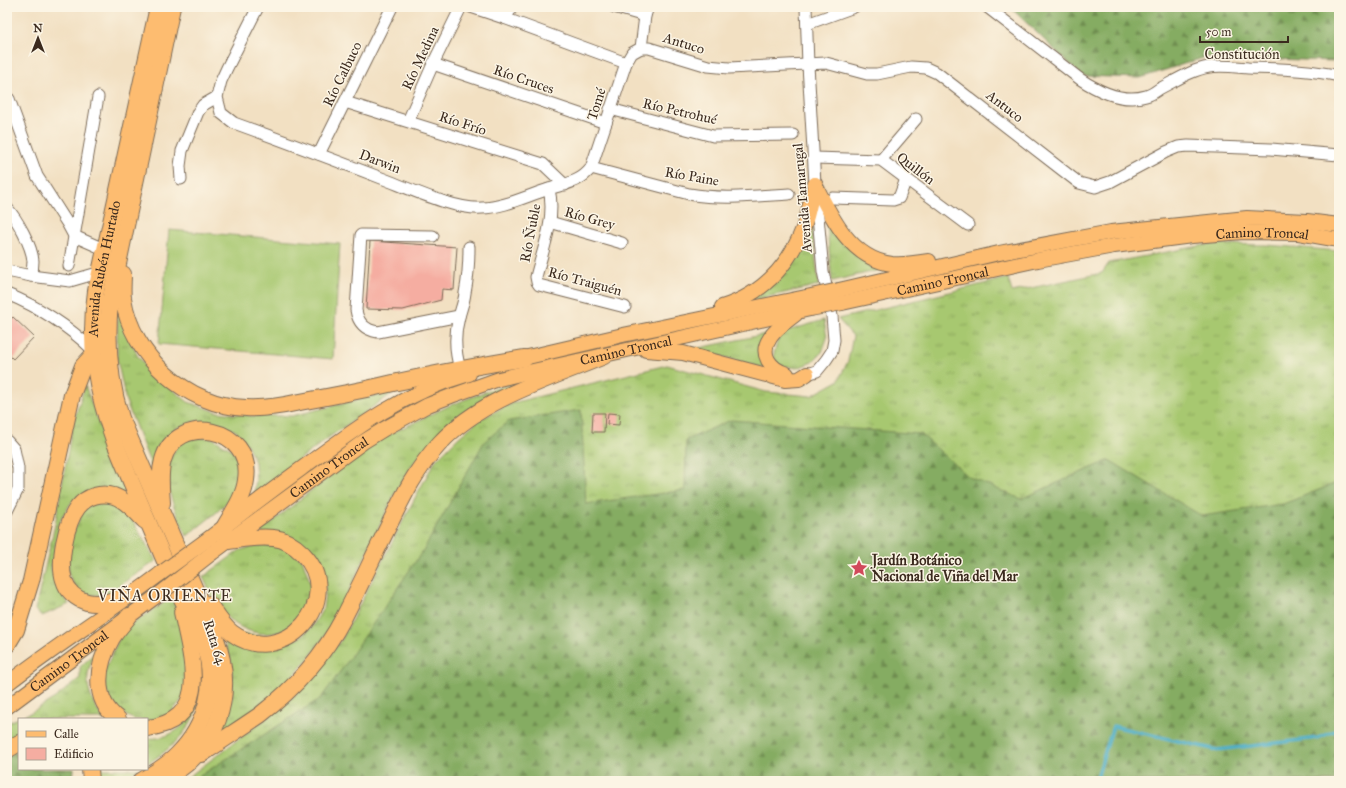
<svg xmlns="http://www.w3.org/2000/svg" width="1346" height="788" viewBox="0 0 1346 788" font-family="'IM FELL Great Primer',serif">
	<defs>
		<pattern id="grass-tufts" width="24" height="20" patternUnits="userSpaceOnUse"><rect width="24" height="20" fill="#a7c870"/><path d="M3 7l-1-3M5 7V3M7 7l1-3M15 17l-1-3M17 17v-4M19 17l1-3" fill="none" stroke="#89a35b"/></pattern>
		<pattern id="forest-firs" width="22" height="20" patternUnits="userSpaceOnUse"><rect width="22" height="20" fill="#85ac62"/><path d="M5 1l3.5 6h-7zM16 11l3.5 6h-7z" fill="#6e8c50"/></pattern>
	</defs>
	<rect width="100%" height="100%" fill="#fcf5e5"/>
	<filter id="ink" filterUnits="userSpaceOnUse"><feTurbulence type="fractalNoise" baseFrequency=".025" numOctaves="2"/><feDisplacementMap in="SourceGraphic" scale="8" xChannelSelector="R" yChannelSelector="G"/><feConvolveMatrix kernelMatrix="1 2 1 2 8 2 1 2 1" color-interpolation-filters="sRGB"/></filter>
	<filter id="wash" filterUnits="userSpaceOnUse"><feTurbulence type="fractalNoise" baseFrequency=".012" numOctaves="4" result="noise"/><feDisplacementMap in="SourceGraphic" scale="16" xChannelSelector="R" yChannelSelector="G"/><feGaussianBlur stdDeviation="0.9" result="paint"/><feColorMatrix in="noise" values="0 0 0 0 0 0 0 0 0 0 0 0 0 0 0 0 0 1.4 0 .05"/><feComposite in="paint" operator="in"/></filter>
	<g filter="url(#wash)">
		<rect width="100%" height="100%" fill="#f2e0c2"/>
		<g fill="url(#grass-tufts)" stroke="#717947">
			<polygon points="826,216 888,268 832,281"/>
			<polygon points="812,220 814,247 819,285 744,302"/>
			<polygon points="1210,244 1267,245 1339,251 1339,781 183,781 287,703 309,680 342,639 416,496 435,461 458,438 479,420 512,403 667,365 766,392 811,396 838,381 848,361 853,336 838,319 1008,278 1012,292 1102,273 1109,263"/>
			<polygon points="118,296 123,320 137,355 153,374 188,402 217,412 252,416 292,416 397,390 328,438 254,494 256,480 255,462 248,446 236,431 218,424 196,421 174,429 158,446 152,468 126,401 117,359"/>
			<polygon points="824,320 827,338 822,352 812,362 797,368 779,365 773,357 780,333"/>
			<polygon points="766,334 768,369 694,349"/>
			<polygon points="523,380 444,429 415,461 396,491 335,620 315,650 296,673 261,707 219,737 232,698 232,664 222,633 298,639 312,627 323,609 326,586 317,563 260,532 355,455 388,435 451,405 485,392"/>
			<polygon points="85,386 126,494 88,492 71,503 61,518 51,569 61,594 69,604 42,616 35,610 55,525 73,423"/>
			<path d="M 192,438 L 212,438 L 234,451 L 239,463 L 241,481 L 237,492 L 217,512 L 187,536 C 175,511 158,477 175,450 C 176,448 178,444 180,443 C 183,441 188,439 192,438 Z"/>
			<polygon points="98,500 116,503 130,516 156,561 105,595 91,595 77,591 68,573 71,538 84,509"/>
			<path d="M 263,545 L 284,547 L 302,559 L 314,593 C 312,600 310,611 305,616 C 280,642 245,638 222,612 C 214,604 208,587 203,577 L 240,550 Z"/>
			<polygon points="174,596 184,631 189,691 169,715 152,720 147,720 134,719 127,716 119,710 111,702 105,687 104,672 123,630"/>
			<path d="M 95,653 C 92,660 89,667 88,674 C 86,689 94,708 104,719 L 19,719 L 19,735 L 7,742 L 7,723 L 32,712 L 55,698 L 80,678 L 80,667 Z"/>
			<path d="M 201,681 C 199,722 181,742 147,764 L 147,738 C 168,741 190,725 195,705 C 198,697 198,689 201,681 Z"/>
			<polygon points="98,769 139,769 121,781 98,781"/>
		</g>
		<g fill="url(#forest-firs)" stroke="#606b40">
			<polygon points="1010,7 1339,7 1339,59 1338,61 1206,57 1140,78 1082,76"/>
			<polygon points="581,410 586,504 685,490 686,440 731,420 921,434 969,477 1021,499 1109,460 1202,516 1283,504 1339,482 1339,781 192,781 321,698 347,662 424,549 484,442 509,421"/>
			<polygon points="19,749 19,769 74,769 73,781 7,781 7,758"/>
		</g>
		<polygon fill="#a7c870" stroke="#717947" points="169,230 340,244 333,359 159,344"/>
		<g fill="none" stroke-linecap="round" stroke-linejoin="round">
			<polyline stroke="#48adc8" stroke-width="3.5" points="1096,781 1113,726 1217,750 1318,738 1339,729"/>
		</g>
		<g id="blocks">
			<g fill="#f5ada1">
				<polygon points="370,241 457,247 454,290 442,289 441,300 403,310 366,309"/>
				<polygon points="13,317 34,337 13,359 7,353 7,323"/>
				<polygon points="593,413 605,413 604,432 592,432"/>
				<polygon points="608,413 620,414 619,425 607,424"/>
			</g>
		</g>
	</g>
	<g filter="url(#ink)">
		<use href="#blocks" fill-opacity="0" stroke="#7b6a57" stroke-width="1"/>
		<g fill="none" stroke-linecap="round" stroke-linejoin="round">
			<g stroke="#7b6a57" stroke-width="13">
				<g id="minor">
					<path d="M 258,7 L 227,68 L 221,81 L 217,97 L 221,113 L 234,123 C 284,141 334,160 384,179 C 410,189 456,210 482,208 C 502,208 527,196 546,190 C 563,184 580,183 591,168 L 626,63 L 632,53 L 641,48 L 645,16 L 648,7"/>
					<polyline points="471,7 504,18 626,63"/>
					<polyline points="614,7 645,16"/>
					<polyline points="806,7 808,65 815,184 823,271 832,316 834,340 832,351 826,360 817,371 807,374"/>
					<path d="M 987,7 L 1080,79 C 1098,91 1123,103 1146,96 C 1150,95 1155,92 1159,89 C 1175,81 1191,70 1209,67 C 1221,65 1236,67 1248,68 C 1279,69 1309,69 1339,76"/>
					<polyline points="504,18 513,7"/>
					<polyline points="807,24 854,7"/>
					<polyline points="641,48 649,48 708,66 729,68 826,63 867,74 877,74 911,67 926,68 937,73 1079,183 1095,187 1110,182 1166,152 1178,147 1188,146 1271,149 1339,155"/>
					<polyline points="433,64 606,123"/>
					<polyline points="9,99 37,176 67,223 74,236 106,250"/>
					<polyline points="345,102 543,164 565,185"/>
					<polyline points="610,109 713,136 793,135"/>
					<polyline points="408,121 433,64 461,7"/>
					<polyline points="319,154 392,7"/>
					<polyline points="814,158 881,160 968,225"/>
					<polyline points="881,160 916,119"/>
					<path d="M 591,168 L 689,194 C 722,200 756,196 789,194"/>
					<polyline points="181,179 180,166 182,151 198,112 203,105 217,97"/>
					<path d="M 549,189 C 556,218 543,249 536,277 L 537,282 L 539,285 L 625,307"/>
					<polyline points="833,198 893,200 899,198 906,179"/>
					<path d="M 7,208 C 17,219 32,246 33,261 C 33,266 32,272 31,276"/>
					<polyline points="550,222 622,243"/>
					<path d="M 433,236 L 361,235 L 356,310 C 358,323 365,330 378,332 L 459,316"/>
					<polyline points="69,266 98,97"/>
					<polyline points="7,271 31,276 70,281 101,272"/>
					<path d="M 7,294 C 39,307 68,326 93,350"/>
					<path d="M 460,369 C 455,352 454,335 459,317 C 461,309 464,302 465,293 C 468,278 469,263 469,247"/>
					<polyline points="7,441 14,449 18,468 18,489 7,511"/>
				</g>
			</g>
			<g stroke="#7b6a57" stroke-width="16">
				<g id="major">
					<path d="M 815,184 C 831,217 851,259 892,264 C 904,265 917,263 929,261"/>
					<polyline points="839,290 999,253 1111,232 1247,218 1307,221 1339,225"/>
					<path id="s1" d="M 842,303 L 1038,260 L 1114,246 L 1192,236 L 1243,232 L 1299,233 L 1339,240"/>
					<path d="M 722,307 C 763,294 789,266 804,226 C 809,212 811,198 815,184"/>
					<polyline points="646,350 683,353 785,380 799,379 807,374"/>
					<polyline points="515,360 623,335 806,297"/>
					<path d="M 787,374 C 770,369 759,354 770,338 C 776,328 787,321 796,314"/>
					<path d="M 204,542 C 236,518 268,493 301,469 C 355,429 402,393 469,374"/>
					<path id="s2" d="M 212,553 L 363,442 L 384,429 L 428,405 L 451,396 L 499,379 L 524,373 L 810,309"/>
					<path d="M 7,684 C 57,645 110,612 160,574"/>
					<path id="s3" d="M 7,707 L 166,589"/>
				</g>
			</g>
			<g stroke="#7b6a57" stroke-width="18">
				<g id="highway">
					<path d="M 123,274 C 123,282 122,290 123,298 C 132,357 187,406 246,408 C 265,409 282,406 300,402 C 327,397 354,392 380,386 C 428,375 477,366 525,358"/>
					<path d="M 162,503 C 161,488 159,474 163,460 C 176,412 254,426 246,480 C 244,497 233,512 225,526"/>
					<path d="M 135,593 C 120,598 102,606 87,602 C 76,599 67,591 64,580 C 58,562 66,522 78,507 C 87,496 101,492 114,496 C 126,500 136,512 145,521"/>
					<path d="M 209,604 C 216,614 222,625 232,633 C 283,671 347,600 303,554 C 295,546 285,539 274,538 C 258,536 244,539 228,541"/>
					<polyline points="7,645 16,630 31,581 72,395 83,366 93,355"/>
					<path d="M 118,719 C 91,699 97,664 112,638 C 117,630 124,623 129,616"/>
					<path d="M 147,728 C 213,720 191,656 182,612"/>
					<polyline points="7,750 19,743"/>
					<path d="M 202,754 C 221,741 241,728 260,715 C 294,689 324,655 344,617 C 359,588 373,557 388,527 C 403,496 416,469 440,443 C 482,398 549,379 604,356"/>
					<polyline points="90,769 91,781"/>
					<path id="s4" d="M 141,781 C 154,773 168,765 178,754 C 206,726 218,683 204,645 C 197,623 183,604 174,582 C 154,536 134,489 115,443 C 96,391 88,346 96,291 L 158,7"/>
					<path d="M 162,781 C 171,775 181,769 190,761 C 226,728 232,681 215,636 L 121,418 C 109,380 106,343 110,302 L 172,7"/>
				</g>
			</g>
			<use href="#minor" stroke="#fff" stroke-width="11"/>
			<use href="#major" stroke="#fdbc70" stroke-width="14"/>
			<use href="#highway" stroke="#fdbc70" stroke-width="16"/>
			<g stroke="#7b6a57" stroke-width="16" stroke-linecap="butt">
				<g id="major-bridge">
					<polyline points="806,297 839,290"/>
					<polyline points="810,309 842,303"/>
					<polyline points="160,574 204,542"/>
					<polyline points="166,589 212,553"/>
				</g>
			</g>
			<use href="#major-bridge" stroke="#fdbc70" stroke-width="14"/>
		</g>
	</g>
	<defs>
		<g id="sight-bare" transform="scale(1.38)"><path d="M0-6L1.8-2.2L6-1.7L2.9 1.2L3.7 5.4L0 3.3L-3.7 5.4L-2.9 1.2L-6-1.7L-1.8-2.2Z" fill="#d1495b" stroke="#fcf5e5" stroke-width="2.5" paint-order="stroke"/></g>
	</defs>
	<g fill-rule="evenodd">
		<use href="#sight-bare" x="859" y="568"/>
	</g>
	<g text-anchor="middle" stroke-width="3" stroke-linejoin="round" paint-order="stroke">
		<g font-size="14" fill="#3b2a1e" stroke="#fcf5e5">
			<text transform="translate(684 43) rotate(17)" y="5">Antuco</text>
			<text x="1242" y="59">Constitución</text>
			<text transform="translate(420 58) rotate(-65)" y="5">Río Medina</text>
			<text transform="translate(342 74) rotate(-64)" y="5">Río Calbuco</text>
			<text transform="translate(524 79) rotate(19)" y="5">Río Cruces</text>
			<text transform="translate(596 104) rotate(-72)" y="5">Tomé</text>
			<text transform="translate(1005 106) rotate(38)" y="5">Antuco</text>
			<text transform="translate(680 111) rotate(13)" y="5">Río Petrohué</text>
			<text transform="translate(463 123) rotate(18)" y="5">Río Frío</text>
			<text transform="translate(380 161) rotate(21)" y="5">Darwin</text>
			<text transform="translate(916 168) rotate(37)" y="5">Quillón</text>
			<text transform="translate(692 176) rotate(10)" y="5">Río Paine</text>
			<text transform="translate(802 198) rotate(-95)" y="5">Avenida Tamarugal</text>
			<text transform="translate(590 218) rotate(16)" y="5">Río Grey</text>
			<text transform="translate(530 233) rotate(-79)" y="5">Río Ñuble</text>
			<text dy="5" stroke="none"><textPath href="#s1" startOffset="427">Camino Troncal</textPath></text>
			<text dy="5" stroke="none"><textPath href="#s4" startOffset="563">Avenida Rubén Hurtado</textPath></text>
			<text transform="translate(585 281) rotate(15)" y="5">Río Traiguén</text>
			<text dy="5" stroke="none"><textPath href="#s1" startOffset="103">Camino Troncal</textPath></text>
			<text dy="5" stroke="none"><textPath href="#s2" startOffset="468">Camino Troncal</textPath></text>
			<text dy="5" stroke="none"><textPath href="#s2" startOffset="145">Camino Troncal</textPath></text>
			<text transform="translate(215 642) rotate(72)" y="5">Ruta 64</text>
			<text dy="5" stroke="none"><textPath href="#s3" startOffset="77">Camino Troncal</textPath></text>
		</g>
		<g font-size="14" font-weight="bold" fill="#3b2a1e" stroke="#fcf5e5" text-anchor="start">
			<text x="872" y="565">Jardín Botánico<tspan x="872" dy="16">Nacional de Viña del Mar</tspan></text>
		</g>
		<g font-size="16" letter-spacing="1" fill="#3b2a1e" stroke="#fcf5e5">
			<text x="165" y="601">VIÑA ORIENTE</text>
		</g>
	</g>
	<rect width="1346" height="788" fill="none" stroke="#fcf5e5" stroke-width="24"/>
	<rect x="18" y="718" width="130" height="52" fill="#fcf5e5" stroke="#afa495"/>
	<rect x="26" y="731" width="20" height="6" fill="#fdbc70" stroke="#afa495"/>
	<text x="54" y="738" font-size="12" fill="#3b2a1e">Calle</text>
	<rect x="26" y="748" width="20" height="12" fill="#f5ada1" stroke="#afa495"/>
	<text x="54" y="758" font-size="12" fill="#3b2a1e">Edificio</text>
	<g transform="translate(38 38)" stroke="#fcf5e5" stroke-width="3" paint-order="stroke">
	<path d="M0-3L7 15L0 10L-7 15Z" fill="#3b2a1e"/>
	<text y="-6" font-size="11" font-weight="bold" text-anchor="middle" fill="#3b2a1e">N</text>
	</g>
	<path d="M1200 36v6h88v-6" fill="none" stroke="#3b2a1e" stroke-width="2"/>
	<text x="1206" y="36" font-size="12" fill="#3b2a1e" stroke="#fcf5e5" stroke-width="3" paint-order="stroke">50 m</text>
</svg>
